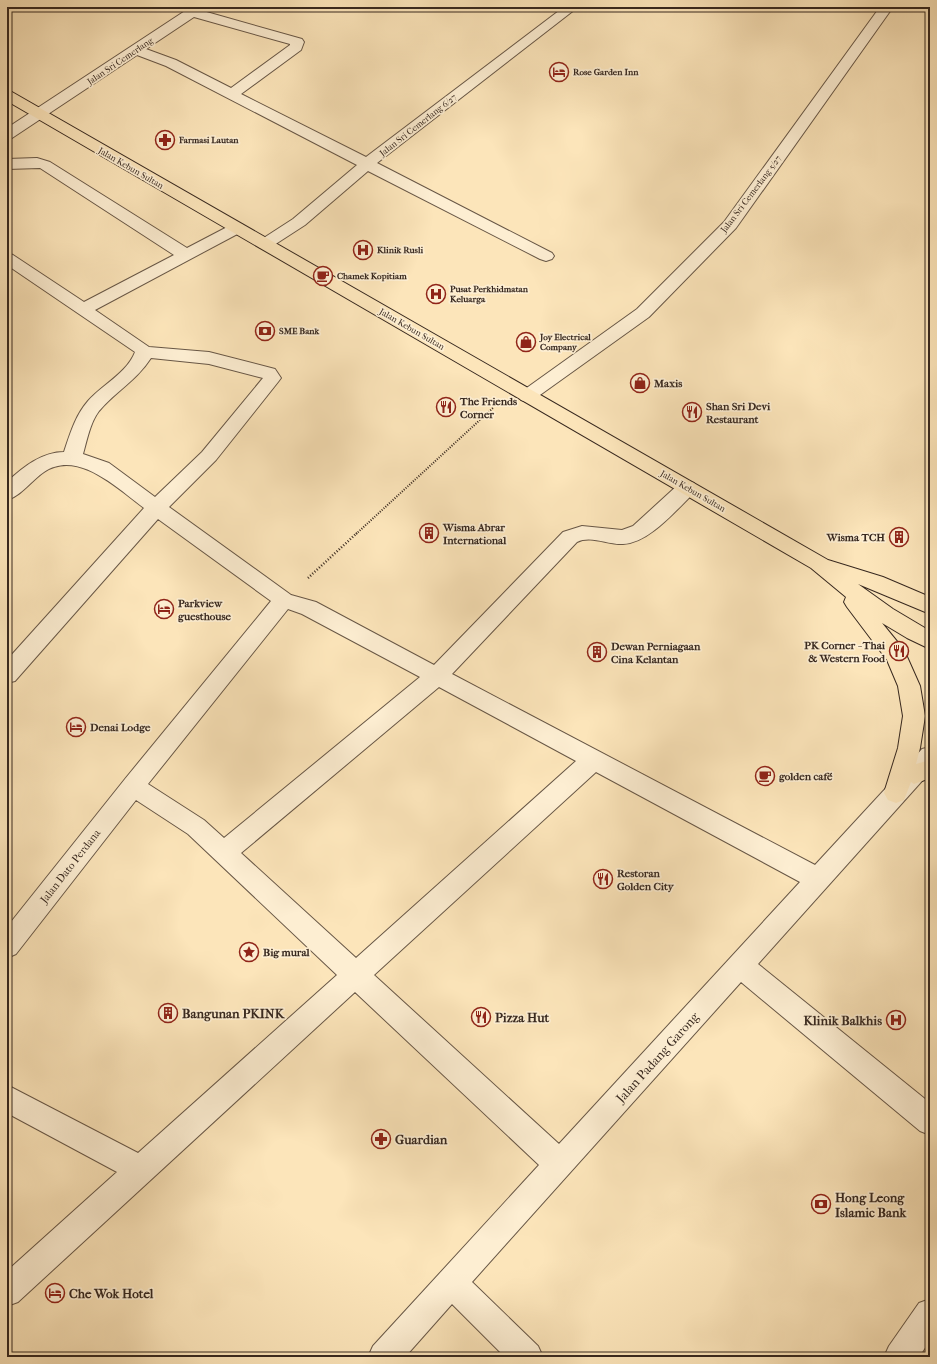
<svg xmlns="http://www.w3.org/2000/svg" width="937" height="1364" viewBox="0 0 937 1364" font-family="'IM FELL French Canon',serif">
	<rect width="100%" height="100%" fill="#fce5ba"/>
	<filter id="stains"><feTurbulence type="fractalNoise" baseFrequency=".005" numOctaves="4"/><feColorMatrix values="0 0 0 0 .2 0 0 0 0 .09 0 0 0 0 .02 0 0 0 .5 -.17"/></filter>
	<radialGradient id="worn" r=".72"><stop offset=".6" stop-color="#630" stop-opacity="0"/><stop offset="1" stop-color="#630" stop-opacity=".3"/></radialGradient>
	<g fill="none" stroke-linecap="round" stroke-linejoin="round">
		<g stroke="#685746" stroke-width="2">
			<g id="minor">
				<path d="M 191,7 L 206,7 L 203,11 L 302,39 L 304,42 L 301,50 L 241,94 L 366,157 L 564,7 L 578,7 L 377,163 L 552,253 L 554,256 L 552,259 L 546,261 L 540,259 L 368,171 L 305,225 L 271,247 L 265,249 L 259,247 L 257,244 L 259,241 L 293,219 L 357,165 L 166,66 L 137,55 L 12,138 L 7,139 L 7,128 ZM 194,17 L 290,44 L 290,45 L 231,88 L 176,60 L 146,49 Z"/>
				<polygon points="880,7 893,7 736,228 649,317 533,400 527,402 521,400 518,396 521,392 637,309 724,222"/>
				<path d="M 37,158 L 50,162 L 187,248 L 231,225 L 237,223 L 243,225 L 245,228 L 243,231 L 95,310 L 149,347 L 209,352 L 275,369 L 281,378 L 278,382 L 216,460 L 169,507 L 291,595 L 316,602 L 434,665 L 563,532 L 582,526 L 622,530 L 633,526 L 680,483 L 687,481 L 694,483 L 697,488 L 694,493 C 676,510 649,543 623,544 C 608,545 591,535 577,542 L 452,674 L 815,865 L 922,749 L 930,747 L 930,772 L 758,964 L 930,1103 L 930,1135 L 920,1131 L 741,982 L 472,1282 L 538,1346 L 543,1357 L 505,1357 L 452,1304 L 405,1357 L 368,1357 L 373,1346 L 539,1165 L 355,992 L 18,1302 L 7,1306 L 7,1271 L 117,1172 L 7,1113 L 7,1085 L 138,1153 L 337,975 L 188,834 L 136,800 L 16,954 L 7,958 L 7,927 L 125,779 L 271,601 L 158,519 L 15,681 L 7,683 L 7,660 L 144,508 C 118,489 78,449 44,472 C 32,480 21,496 7,500 L 7,482 C 23,467 42,452 64,452 C 70,434 75,416 88,401 C 102,385 127,373 135,352 L 7,265 L 7,253 L 13,255 L 84,302 L 174,255 L 40,168 L 7,169 L 7,159 ZM 151,358 L 209,364 L 263,378 L 202,452 L 155,497 L 109,463 L 83,454 C 87,440 90,423 99,411 C 115,392 137,380 151,358 ZM 288,609 L 302,614 L 420,677 L 224,838 L 204,820 L 148,784 ZM 439,687 L 576,761 L 356,958 L 241,853 ZM 596,772 L 800,882 L 559,1144 L 374,975 Z"/>
				<polygon points="930,1299 930,1340 919,1357 884,1357 889,1346 919,1303"/>
			</g>
		</g>
		<g stroke="#37281f" stroke-width="2">
			<polygon id="major" points="7,91 12,92 828,560 883,577 930,597 930,614 858,584 893,609 930,631 930,649 907,638 882,623 904,650 920,686 925,716 920,748 916,764 930,760 930,778 914,784 911,782 904,800 896,803 888,800 884,793 898,748 903,716 898,686 887,660 847,607 844,602 846,597 811,568 7,101"/>
		</g>
		<polyline stroke="#37281f" stroke-width="2" stroke-dasharray="1 1.5" stroke-linecap="butt" points="356,534 494,407"/>
		<polyline stroke="#37281f" stroke-width="2.5" stroke-dasharray="1 2" stroke-linecap="butt" points="308,578 357,533"/>
		<use href="#minor" fill="#fdeed2" fill-rule="evenodd"/>
		<use href="#major" fill="#fce5ba" fill-rule="evenodd"/>
	</g>
	<defs>
		<g id="hotel-ring" transform="scale(1)"><circle r="9.5" fill="#fdeed2" stroke="#8f2418" stroke-width="1.5"/><path d="M-6-4.5h1.5V1H6V5H4.5V3h-9V5H-6ZM-4 0a1.8 1.8 0 1 1 3.6 0ZM.5 0V-2.5h3Q6-2.5 6 0Z" fill="#8f2418"/></g>
		<g id="pharmacy-ring" transform="scale(1)"><circle r="9.5" fill="#fdeed2" stroke="#8f2418" stroke-width="1.5"/><path d="M-2-6h4v4h4v4h-4v4h-4v-4h-4v-4h4Z" fill="#8f2418"/></g>
		<g id="hospital-ring" transform="scale(1)"><circle r="9.5" fill="#fdeed2" stroke="#8f2418" stroke-width="1.5"/><path d="M-5-5h3v3.5h4V-5h3V5h-3V1.5h-4V5h-3Z" fill="#8f2418"/></g>
		<g id="cafe-ring" transform="scale(1)"><circle r="9.5" fill="#fdeed2" stroke="#8f2418" stroke-width="1.5"/><path d="M-5.5-4.5H6V0H3Q3 3.5 0 3.5H-2.5Q-5.5 3.5-5.5 0ZM3-3.2v2h1.7v-2ZM-6 4.5H4V6H-6Z" fill="#8f2418"/></g>
		<g id="bank-ring" transform="scale(1)"><circle r="9.5" fill="#fdeed2" stroke="#8f2418" stroke-width="1.5"/><path d="M-6-4H6V4H-6ZM0-2.3a2.3 2.3 0 1 0 0 4.6a2.3 2.3 0 1 0 0-4.6Z" fill="#8f2418"/></g>
		<g id="shop-ring" transform="scale(1)"><circle r="9.5" fill="#fdeed2" stroke="#8f2418" stroke-width="1.5"/><path d="M-5-2.5h2.3a2.7 3.5 0 0 1 5.4 0H5L5.5 6h-11ZM-1.5-2.5h3a1.5 2.3 0 0 0-3 0Z" fill="#8f2418"/></g>
		<g id="restaurant-ring" transform="scale(1)"><circle r="9.5" fill="#fdeed2" stroke="#8f2418" stroke-width="1.5"/><path d="M-5-6h1v4h1v-4h1v4h1v-4h1v5L-1.5 .5V6h-2V.5L-5-1ZM5-6V6H3V1.5H1.5Q1.5-4 5-6Z" fill="#8f2418"/></g>
		<g id="building-ring" transform="scale(1)"><circle r="9.5" fill="#fdeed2" stroke="#8f2418" stroke-width="1.5"/><path d="M-4-6H4V6H1V3H-1V6H-4ZM-2.5-4.3h1.7v1.8h-1.7ZM.8-4.3h1.7v1.8H.8ZM-2.5-1h1.7V.8h-1.7ZM.8-1h1.7V.8H.8Z" fill="#8f2418"/></g>
		<g id="sight-ring" transform="scale(1)"><circle r="9.5" fill="#fdeed2" stroke="#8f2418" stroke-width="1.5"/><path d="M0-6L1.8-2.2L6-1.7L2.9 1.2L3.7 5.4L0 3.3L-3.7 5.4L-2.9 1.2L-6-1.7L-1.8-2.2Z" fill="#8f2418"/></g>
	</defs>
	<g fill-rule="evenodd">
		<use href="#hotel-ring" x="559" y="72"/>
		<use href="#pharmacy-ring" x="165" y="140"/>
		<use href="#hospital-ring" x="363" y="250"/>
		<use href="#cafe-ring" x="323" y="276"/>
		<use href="#hospital-ring" x="436" y="294"/>
		<use href="#bank-ring" x="265" y="331"/>
		<use href="#shop-ring" x="526" y="342"/>
		<use href="#shop-ring" x="640" y="383"/>
		<use href="#restaurant-ring" x="446" y="407"/>
		<use href="#restaurant-ring" x="692" y="412"/>
		<use href="#building-ring" x="429" y="533"/>
		<use href="#building-ring" x="899" y="537"/>
		<use href="#hotel-ring" x="164" y="609"/>
		<use href="#restaurant-ring" x="899" y="651"/>
		<use href="#building-ring" x="597" y="652"/>
		<use href="#hotel-ring" x="76" y="727"/>
		<use href="#cafe-ring" x="765" y="776"/>
		<use href="#restaurant-ring" x="603" y="879"/>
		<use href="#sight-ring" x="249" y="952"/>
		<use href="#building-ring" x="168" y="1013"/>
		<use href="#restaurant-ring" x="481" y="1017"/>
		<use href="#hospital-ring" x="896" y="1020"/>
		<use href="#pharmacy-ring" x="381" y="1139"/>
		<use href="#bank-ring" x="821" y="1204"/>
		<use href="#hotel-ring" x="55" y="1293"/>
	</g>
	<g text-anchor="middle" stroke-width="3.5" stroke-linejoin="round" paint-order="stroke">
		<g font-size="9" fill="#37281f" stroke="#fdeed2">
			<text transform="translate(120 61) rotate(-34)" y="3">Jalan Sri Cemerlang</text>
			<text transform="translate(418 125) rotate(-38)" y="3">Jalan Sri Cemerlang 6/27</text>
			<text transform="translate(131 168) rotate(30)" y="3">Jalan Kebun Sultan</text>
			<text transform="translate(751 194) rotate(-53)" y="3">Jalan Sri Cemerlang 5/27</text>
			<text transform="translate(412 329) rotate(30)" y="3">Jalan Kebun Sultan</text>
			<text transform="translate(693 491) rotate(30)" y="3">Jalan Kebun Sultan</text>
		</g>
		<g font-size="9" font-weight="bold" fill="#37281f" stroke="#fdeed2" text-anchor="start">
			<text x="573" y="75">Rose Garden Inn</text>
			<text x="179" y="143">Farmasi Lautan</text>
			<text x="377" y="253">Klinik Rusli</text>
			<text x="337" y="279">Chamek Kopitiam</text>
			<text x="450" y="292">Pusat Perkhidmatan<tspan x="450" dy="10">Keluarga</tspan></text>
			<text x="279" y="334">SME Bank</text>
			<text x="540" y="340">Joy Electrical<tspan x="540" dy="10">Company</tspan></text>
		</g>
		<g font-size="11" font-weight="bold" fill="#37281f" stroke="#fdeed2" text-anchor="start">
			<text x="654" y="387">Maxis</text>
			<text x="460" y="405">The Friends<tspan x="460" dy="13">Corner</tspan></text>
			<text x="706" y="410">Shan Sri Devi<tspan x="706" dy="13">Restaurant</tspan></text>
			<text x="443" y="531">Wisma Abrar<tspan x="443" dy="13">International</tspan></text>
			<text x="885" y="541" text-anchor="end">Wisma TCH</text>
			<text x="178" y="607">Parkview<tspan x="178" dy="13">guesthouse</tspan></text>
			<text x="885" y="649" text-anchor="end">PK Corner - Thai<tspan x="885" dy="13">&amp; Western Food</tspan></text>
			<text x="611" y="650">Dewan Perniagaan<tspan x="611" dy="13">Cina Kelantan</tspan></text>
			<text x="90" y="731">Denai Lodge</text>
			<text x="779" y="780">golden café</text>
			<text x="617" y="877">Restoran<tspan x="617" dy="13">Golden City</tspan></text>
			<text x="263" y="956">Big mural</text>
		</g>
		<g font-size="11" fill="#37281f" stroke="#fdeed2">
			<text transform="translate(70 866) rotate(-52)" y="4">Jalan Dato Perdana</text>
		</g>
		<g font-size="13" font-weight="bold" fill="#37281f" stroke="#fdeed2" text-anchor="start">
			<text x="182" y="1018">Bangunan PKINK</text>
			<text x="495" y="1022">Pizza Hut</text>
			<text x="882" y="1025" text-anchor="end">Klinik Balkhis</text>
			<text x="395" y="1144">Guardian</text>
			<text x="835" y="1202">Hong Leong<tspan x="835" dy="15">Islamic Bank</tspan></text>
			<text x="69" y="1298">Che Wok Hotel</text>
		</g>
		<g font-size="13" fill="#37281f" stroke="#fdeed2">
			<text transform="translate(657 1057) rotate(-48)" y="5">Jalan Padang Garong</text>
		</g>
	</g>
	<rect width="937" height="1364" fill="none" stroke="#fce5ba" stroke-width="24"/>
	<rect x="8" y="8" width="921" height="1348" fill="none" stroke="#37281f" stroke-width="2"/>
	<rect x="12" y="12" width="913" height="1340" fill="none" stroke="#37281f"/>
	<rect width="100%" height="100%" filter="url(#stains)"/>
	<rect width="100%" height="100%" fill="url(#worn)"/>
</svg>
